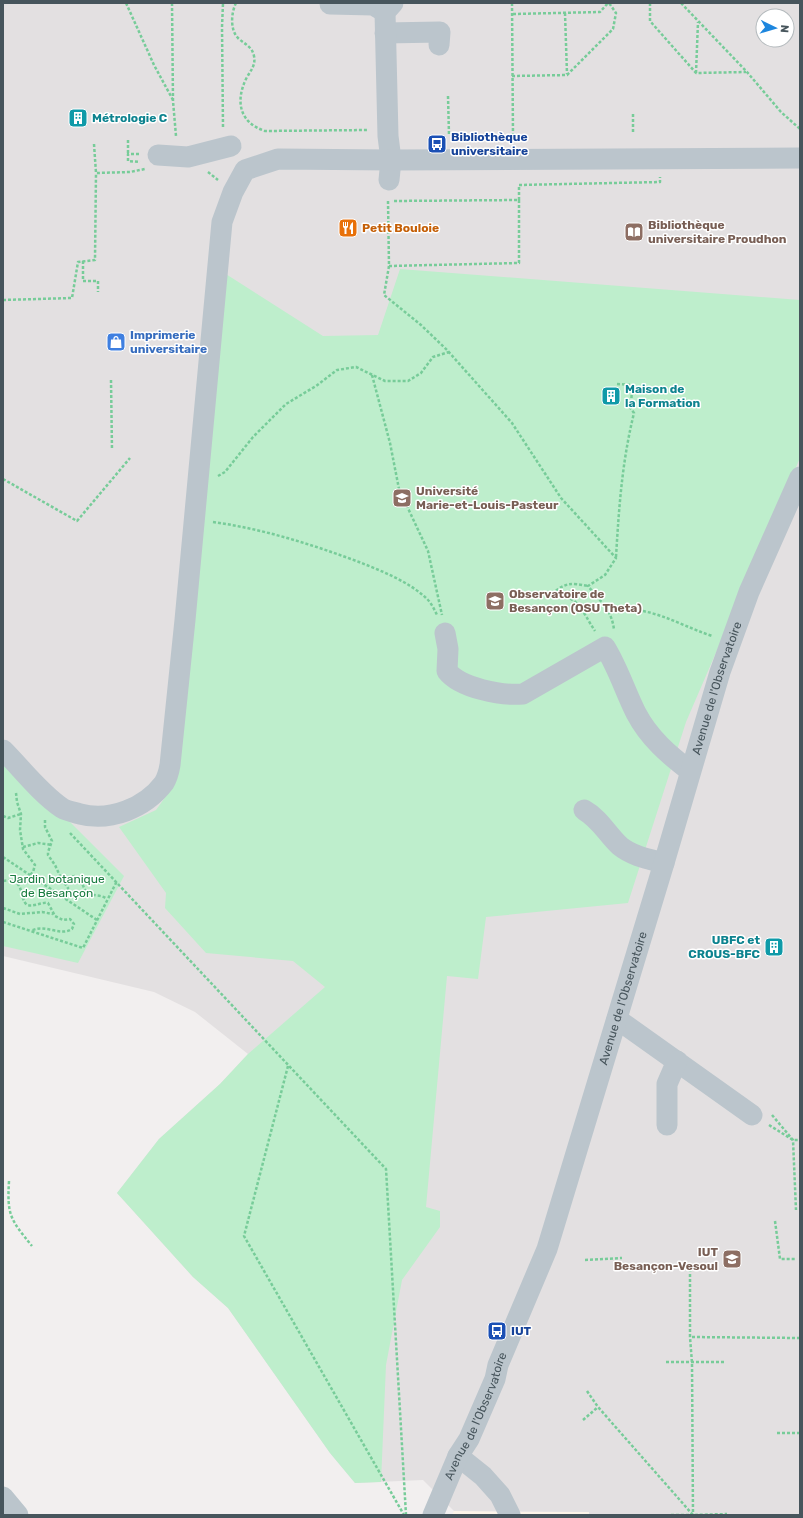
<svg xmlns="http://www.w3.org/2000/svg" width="803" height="1518" viewBox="0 0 803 1518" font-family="Rubik,sans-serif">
	<rect width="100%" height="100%" fill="#f2efef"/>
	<polygon fill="#fcf4e9" points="454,1511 589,1512 589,1515 452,1515"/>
	<path fill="#e3e0e1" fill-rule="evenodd" d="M 3,3 L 800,3 L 800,1515 L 589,1515 L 589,1512 L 454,1511 L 423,1480 L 355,1483 L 330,1453 L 228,1308 L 193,1277 L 117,1193 L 159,1139 L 220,1084 L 248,1054 L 195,1012 L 154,992 L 3,956 ZM 763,16 L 787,16 L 787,40 L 763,40 Z"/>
	<g fill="#beeecc">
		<polygon points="218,269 323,336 378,335 400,269 800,300 800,458 686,722 628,903 486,917 478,979 447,976 426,1207 440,1211 440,1227 402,1280 386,1365 381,1482 355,1483 330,1453 228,1308 193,1277 117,1193 159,1139 220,1084 248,1054 325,987 293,961 206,953 165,908 166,893 119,827 156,810 171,789"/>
		<polygon points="3,755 124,876 78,963 3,946"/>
	</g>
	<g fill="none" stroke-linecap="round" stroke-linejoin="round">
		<g stroke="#7c9" stroke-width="2.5" stroke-dasharray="3 2" stroke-linecap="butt">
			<polyline points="126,3 154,65 173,100"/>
			<polyline points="172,3 173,101 176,136"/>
			<path d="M 236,3 C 231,13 230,30 238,38 C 244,44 252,46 254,56 C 256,66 250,71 246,79 C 235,102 240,123 265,131 L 367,130 L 367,132"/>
			<polyline points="512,3 513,136"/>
			<polyline points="650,3 650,21 696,73 746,72"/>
			<polyline points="681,3 747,72 781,112 800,129"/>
			<polyline points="565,13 567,74"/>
			<polyline points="513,14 600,12 608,3"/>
			<polyline points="696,73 698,22"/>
			<polyline points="512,76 567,75 613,29 616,13 609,3"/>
			<polyline points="448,96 449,135"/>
			<polyline points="633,114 633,134"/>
			<polyline points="223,127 222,27 223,3"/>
			<polyline points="128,140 128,154"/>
			<polyline points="94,144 96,173 130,172 145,169"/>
			<polyline points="139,154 128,154 128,161 140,162"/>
			<polyline points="208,172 218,180"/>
			<polyline points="519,200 519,185 660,182 660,177"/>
			<polyline points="388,201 389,266 519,263 519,200 392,201"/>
			<polyline points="83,261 83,281 98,281 98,292"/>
			<path d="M 389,266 L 384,295 L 421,325 L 447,350 L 512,423 L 561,498 L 616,558 L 605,575 L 588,586 C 600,601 612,610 614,630"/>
			<polyline points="3,300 72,298 78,262 95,260 96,173"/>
			<polyline points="372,375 390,443 399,489 428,551 442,615"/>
			<polyline points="111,380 112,450"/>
			<polyline points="617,384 632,385 631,409"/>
			<polyline points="218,476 225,472 253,437 286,404 316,386 337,370 356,367 385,381 408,381 421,373 433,357 449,352"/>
			<polyline points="3,479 77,521 130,458"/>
			<path d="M 213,522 C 263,529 311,544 359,562 C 382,571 407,581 425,597 C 431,602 434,609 437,615"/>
			<path d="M 616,557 C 619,507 622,462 634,413 L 628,405"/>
			<path d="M 551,594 C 579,595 581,610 595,631"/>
			<path d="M 552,594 C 566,582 570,583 588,586"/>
			<path d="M 608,610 C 651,605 674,623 712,636"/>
			<polyline points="16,793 17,802 21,814 20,830 23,849 35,865 33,872 30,875"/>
			<polyline points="3,816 8,818 21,814"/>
			<polyline points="45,820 45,827 52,841 48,852 48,855 55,865 61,878 68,888 68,893 65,899"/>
			<polyline points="70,833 386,1169 406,1515"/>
			<polyline points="23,847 38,843 52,845"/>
			<polyline points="3,857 97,920"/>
			<path d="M 63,880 L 68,877 L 76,876 C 83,880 82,887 87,892 C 93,897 101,894 107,899"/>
			<path d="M 3,881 C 26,877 18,897 27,905 C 35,907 40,902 48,903 L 55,916 L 63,920 L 70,919 L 74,924 L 72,929 C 60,937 44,923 31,931"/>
			<polyline points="3,908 20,914 42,912 53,914"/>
			<polyline points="3,922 83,948 117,881"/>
			<polyline points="288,1066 244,1236 404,1515"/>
			<polyline points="772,1115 793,1140 796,1210"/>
			<polyline points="769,1125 793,1140 800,1140"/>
			<path d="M 9,1181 C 7,1215 10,1219 32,1246"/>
			<polyline points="775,1221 780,1259 796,1259"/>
			<polyline points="585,1260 622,1258"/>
			<polyline points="690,1269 690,1337 800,1338"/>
			<polyline points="666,1362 724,1362"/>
			<polyline points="587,1391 598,1407 693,1515 727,1514"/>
			<polyline points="583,1420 598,1407"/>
			<polyline points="777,1433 800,1433"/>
			<polyline points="671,1515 693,1515 692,1363 690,1337"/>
		</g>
		<g stroke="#bbc5cc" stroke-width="21">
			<polyline points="330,4 373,5 385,12"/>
			<polyline points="385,33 440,32 439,45"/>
			<polyline points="158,155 188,157 231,146"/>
			<polyline points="389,180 391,160 388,136 385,12 393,3"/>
			<path d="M 445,633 L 448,649 L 447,671 C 460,688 502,696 523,694 L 605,647 C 618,668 625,691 636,713 C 649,738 669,755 690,771"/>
			<path d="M 3,750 C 22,769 40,793 62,808 C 67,811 74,812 80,814 C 110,822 145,808 164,783 C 167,778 169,771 170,765 L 185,620 L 222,222 L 233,192 L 245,170 L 278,159 L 391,160 L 800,158"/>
			<path d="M 584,810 C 600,819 607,834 620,846 C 632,856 649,859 664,863"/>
			<polyline points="617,1019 752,1115"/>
			<polyline points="667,1125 667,1084 677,1061"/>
			<polyline points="458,1456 483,1476 500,1495 510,1515"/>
			<polyline points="3,1497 18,1515"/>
			<path id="s1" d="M 433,1515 L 458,1456 L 469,1439 L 495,1379 L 498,1365 L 547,1249 L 664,863 L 720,672 L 749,592 L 800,477"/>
		</g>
	</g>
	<defs>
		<g id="building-square" transform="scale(1)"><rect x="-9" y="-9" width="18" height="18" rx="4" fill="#0f9aa8" stroke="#fff"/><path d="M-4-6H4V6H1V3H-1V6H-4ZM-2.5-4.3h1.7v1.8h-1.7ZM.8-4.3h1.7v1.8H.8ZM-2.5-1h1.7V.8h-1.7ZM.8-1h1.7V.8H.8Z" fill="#fff"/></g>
		<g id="bus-square" transform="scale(1)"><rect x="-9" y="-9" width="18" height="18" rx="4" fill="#1a4fb4" stroke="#fff"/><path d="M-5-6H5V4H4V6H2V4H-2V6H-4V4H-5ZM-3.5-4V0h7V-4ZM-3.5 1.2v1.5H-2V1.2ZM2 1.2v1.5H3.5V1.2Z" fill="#fff"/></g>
		<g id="restaurant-square" transform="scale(1)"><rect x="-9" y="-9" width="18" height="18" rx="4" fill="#e8710a" stroke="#fff"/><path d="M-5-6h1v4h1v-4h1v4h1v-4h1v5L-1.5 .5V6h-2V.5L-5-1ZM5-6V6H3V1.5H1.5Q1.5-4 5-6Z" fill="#fff"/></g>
		<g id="library-square" transform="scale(1)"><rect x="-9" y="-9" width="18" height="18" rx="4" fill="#8d6e63" stroke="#fff"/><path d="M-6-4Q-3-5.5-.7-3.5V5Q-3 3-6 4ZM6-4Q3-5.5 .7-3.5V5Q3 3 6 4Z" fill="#fff"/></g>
		<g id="shop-square" transform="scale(1)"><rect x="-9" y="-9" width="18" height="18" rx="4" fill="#3f7fe0" stroke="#fff"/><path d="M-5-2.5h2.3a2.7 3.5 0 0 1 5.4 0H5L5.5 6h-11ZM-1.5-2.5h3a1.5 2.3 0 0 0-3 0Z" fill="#fff"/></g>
		<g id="university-square" transform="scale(1)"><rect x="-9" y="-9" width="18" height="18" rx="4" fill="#8d6e63" stroke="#fff"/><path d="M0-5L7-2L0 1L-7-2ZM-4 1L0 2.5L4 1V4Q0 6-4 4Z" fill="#fff"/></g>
		<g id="school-square" transform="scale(1)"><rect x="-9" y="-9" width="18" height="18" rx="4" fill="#8d6e63" stroke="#fff"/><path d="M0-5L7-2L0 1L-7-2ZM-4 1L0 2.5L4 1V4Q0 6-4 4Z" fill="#fff"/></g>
	</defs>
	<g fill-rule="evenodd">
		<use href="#building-square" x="78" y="118"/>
		<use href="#bus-square" x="437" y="144"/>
		<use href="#restaurant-square" x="348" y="228"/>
		<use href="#library-square" x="634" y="232"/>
		<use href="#shop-square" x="116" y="342"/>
		<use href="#building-square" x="611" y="396"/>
		<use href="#university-square" x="402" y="498"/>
		<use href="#university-square" x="495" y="601"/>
		<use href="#building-square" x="774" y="947"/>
		<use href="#school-square" x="732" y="1259"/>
		<use href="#bus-square" x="497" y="1331"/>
	</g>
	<g text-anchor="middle" stroke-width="3" stroke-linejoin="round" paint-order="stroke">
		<g font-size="12" font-weight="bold" fill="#0d838f" stroke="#fff" text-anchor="start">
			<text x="92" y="122">Métrologie C</text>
			<text x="625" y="393">Maison de<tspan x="625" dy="14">la Formation</tspan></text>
			<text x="760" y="944" text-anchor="end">UBFC et<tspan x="760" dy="14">CROUS-BFC</tspan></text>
		</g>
		<g font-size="12" font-weight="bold" fill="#164399" stroke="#fff" text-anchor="start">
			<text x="451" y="141">Bibliothèque<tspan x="451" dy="14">universitaire</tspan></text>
			<text x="511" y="1335">IUT</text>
		</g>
		<g font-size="12" font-weight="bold" fill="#785e54" stroke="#fff" text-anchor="start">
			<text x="648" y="229">Bibliothèque<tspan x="648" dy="14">universitaire Proudhon</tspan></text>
			<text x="416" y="495">Université<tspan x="416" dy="14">Marie-et-Louis-Pasteur</tspan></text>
			<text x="509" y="598">Observatoire de<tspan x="509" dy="14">Besançon (OSU Theta)</tspan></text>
			<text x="718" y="1256" text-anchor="end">IUT<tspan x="718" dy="14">Besançon-Vesoul</tspan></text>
		</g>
		<g font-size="12" font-weight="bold" fill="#c56008" stroke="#fff" text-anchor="start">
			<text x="362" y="232">Petit Bouloie</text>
		</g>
		<g font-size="12" font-weight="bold" fill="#366cbe" stroke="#fff" text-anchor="start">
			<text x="130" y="339">Imprimerie<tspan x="130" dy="14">universitaire</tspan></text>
		</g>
		<g font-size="12" fill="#47555c" stroke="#fff">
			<text dy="4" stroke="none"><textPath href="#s1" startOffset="876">Avenue de l'Observatoire</textPath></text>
			<text dy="4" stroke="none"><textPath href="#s1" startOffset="552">Avenue de l'Observatoire</textPath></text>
			<text dy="4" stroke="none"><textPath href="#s1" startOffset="108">Avenue de l'Observatoire</textPath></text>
		</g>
		<g font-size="12" fill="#197d40" stroke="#fff">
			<text x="57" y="883">Jardin botanique<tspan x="57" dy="14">de Besançon</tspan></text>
		</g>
	</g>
	<rect width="803" height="1518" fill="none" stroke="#47555c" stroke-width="8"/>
	<g transform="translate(775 28) rotate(95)"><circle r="19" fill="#ffffff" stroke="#b5bbbe"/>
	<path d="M0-3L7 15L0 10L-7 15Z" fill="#1d86de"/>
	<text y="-6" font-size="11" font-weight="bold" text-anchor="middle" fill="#47555c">N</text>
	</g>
</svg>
